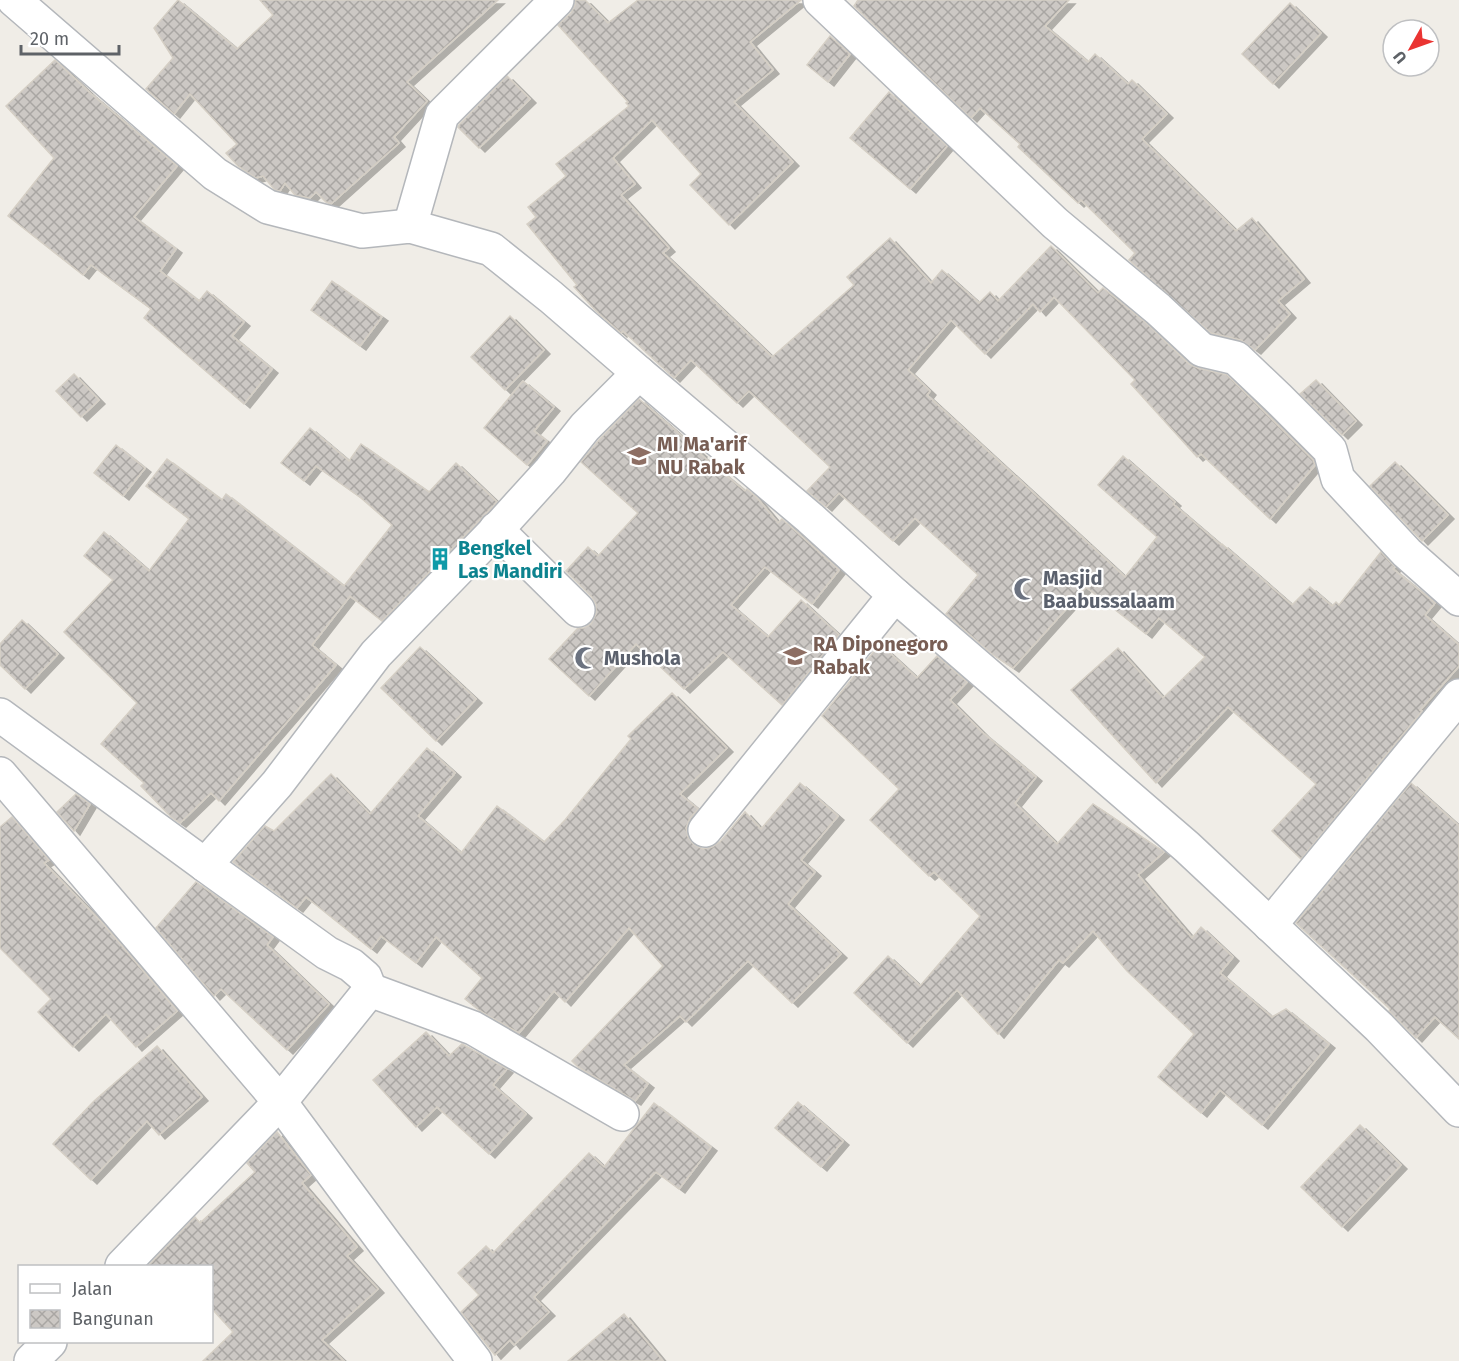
<svg xmlns="http://www.w3.org/2000/svg" width="1459" height="1361" viewBox="0 0 1459 1361" font-family="'Fira Sans',sans-serif">
	<defs>
		<pattern id="building-cross-hatch" width="8" height="8" patternUnits="userSpaceOnUse" patternTransform="scale(1.5)"><rect width="8" height="8" fill="#ccc8c4"/><path d="M0 0l8 8M0 8l8-8" fill="none" stroke="#a9a6a3"/></pattern>
		<filter id="shadow"><feDropShadow dx="6" dy="4" stdDeviation="0" flood-color="#0004"/></filter>
	</defs>
	<rect width="100%" height="100%" fill="#f0ede7"/>
	<g fill="url(#building-cross-hatch)" stroke="#d5cfc5" stroke-width="1.5" filter="url(#shadow)">
		<polygon points="178,0 237,49 273,15 260,0 498,0 407,82 427,101 394,137 399,143 331,204 326,202 316,192 310,198 295,195 285,183 280,191 275,190 263,176 256,178 238,166 226,153 237,144 190,94 174,114 146,89 173,58 154,28"/>
		<polygon points="575,0 585,0 608,23 638,0 801,0 750,42 773,70 734,102 793,162 729,225 690,185 701,174 652,120 613,158 635,184 621,195 669,248 663,253 772,357 854,285 847,277 890,238 931,283 942,270 979,303 990,292 998,301 1051,246 1098,293 1103,288 1146,323 1189,364 1198,368 1227,375 1313,460 1315,465 1270,519 1201,454 1197,457 1131,384 1135,380 1054,297 1040,312 1033,304 985,354 951,320 908,370 930,391 927,395 1125,577 1157,537 1098,485 1123,456 1175,502 1173,504 1221,545 1222,544 1292,605 1310,587 1332,606 1336,602 1339,605 1381,552 1395,567 1393,569 1435,603 1425,615 1459,645 1459,666 1420,710 1422,711 1301,859 1272,831 1316,784 1228,707 1156,783 1071,690 1118,648 1163,698 1205,657 1159,618 1146,634 1086,587 1013,668 992,654 946,614 978,575 915,518 893,541 839,493 826,507 807,491 830,467 749,391 737,403 691,360 674,378 623,331 621,333 596,311 574,287 577,285 527,224 536,217 528,207 566,176 556,164 629,106 626,103 628,102 558,25 571,13 575,5"/>
		<polygon points="858,0 1069,0 1045,26 1088,62 1095,54 1128,84 1132,80 1167,114 1142,139 1236,231 1252,218 1290,262 1304,279 1278,301 1290,314 1255,350 1241,340 1211,333 1129,260 1135,253 1081,200 1078,203 1018,147 1020,144 980,108 971,118 854,6"/>
		<polygon points="1290,3 1321,33 1273,84 1242,54"/>
		<polygon points="830,36 850,54 828,82 807,65"/>
		<polygon points="55,60 90,93 177,166 134,217 176,249 160,271 199,301 207,291 244,322 232,336 272,369 244,404 144,318 151,309 91,265 83,275 8,216 54,158 6,106"/>
		<polygon points="507,76 530,99 479,148 458,127 459,125"/>
		<polygon points="889,92 947,146 910,189 850,138"/>
		<polygon points="332,281 382,317 360,346 311,310"/>
		<polygon points="510,316 544,350 505,390 471,357"/>
		<polygon points="74,374 99,400 81,417 56,391"/>
		<polygon points="1316,380 1356,421 1342,435 1300,394"/>
		<polygon points="523,381 554,407 534,431 547,441 527,465 484,428"/>
		<polygon points="639,399 701,453 700,454 745,491 747,489 757,498 778,523 782,519 839,570 812,604 765,567 731,605 768,637 801,600 839,635 782,705 723,652 684,689 636,644 589,696 549,659 578,628 584,628 591,624 596,614 596,604 592,597 566,571 588,547 598,556 638,513 581,462 599,440"/>
		<polygon points="310,428 349,461 361,444 429,492 456,463 497,502 382,621 350,596 312,645 336,665 219,801 211,793 180,823 171,817 141,786 144,783 101,744 137,703 64,632 113,580 84,556 104,532 149,571 189,519 146,486 167,459 222,500 226,494 344,586 392,525 361,498 316,466 304,481 281,463"/>
		<polygon points="116,445 145,468 123,496 94,473"/>
		<polygon points="1395,462 1448,515 1422,541 1370,486"/>
		<polygon points="22,620 58,654 25,689 0,665 0,644"/>
		<polygon points="880,644 917,678 937,656 967,682 950,700 983,733 1036,777 1015,803 1057,844 1093,804 1164,852 1138,875 1192,938 1201,927 1233,957 1220,973 1272,1017 1286,1009 1329,1044 1262,1125 1220,1090 1201,1113 1158,1077 1194,1034 1127,971 1093,931 1063,963 1059,960 998,1034 957,990 907,1043 854,993 888,956 920,986 980,916 934,872 929,876 870,820 899,789 822,716"/>
		<polygon points="420,647 476,699 436,741 381,688"/>
		<polygon points="672,693 727,748 680,794 698,809 690,818 686,828 688,837 694,845 703,849 712,847 720,842 745,812 761,829 800,783 838,816 801,860 815,872 788,904 841,954 792,1003 748,961 686,1022 680,1016 624,1065 648,1084 635,1101 578,1067 572,1061 663,966 629,928 565,1002 554,991 519,1033 480,1011 465,999 482,978 436,937 416,963 381,936 371,949 306,897 297,908 233,862 265,826 274,831 331,774 370,814 427,748 455,773 418,816 461,853 497,806 544,842 565,820 631,739 628,736"/>
		<polygon points="1411,783 1459,826 1459,1039 1435,1017 1416,1038 1389,1011 1390,1009 1296,923"/>
		<polygon points="76,794 90,804 74,831 57,812"/>
		<polygon points="12,817 49,860 44,863 104,925 177,1011 136,1047 106,1014 73,1047 38,1012 51,999 0,948 0,827"/>
		<polygon points="196,882 273,937 267,945 329,1004 287,1050 221,989 214,996 156,928"/>
		<polygon points="426,1032 449,1056 462,1044 507,1069 493,1085 526,1114 489,1154 437,1107 416,1127 373,1080"/>
		<polygon points="157,1046 202,1097 159,1135 147,1121 91,1180 53,1144 94,1101"/>
		<polygon points="798,1102 843,1141 821,1167 775,1128"/>
		<polygon points="654,1103 711,1147 679,1189 656,1172 534,1297 549,1312 514,1345 510,1340 495,1355 461,1312 479,1295 458,1273 486,1246 493,1253 589,1153 604,1167"/>
		<polygon points="1360,1125 1401,1165 1342,1227 1301,1187"/>
		<polygon points="277,1132 311,1175 302,1183 357,1247 347,1256 378,1289 322,1340 344,1361 203,1361 233,1332 212,1309 212,1266 148,1266 195,1217 200,1223 255,1172 247,1163"/>
		<polygon points="624,1314 663,1361 568,1361"/>
	</g>
	<g fill="none" stroke-linecap="round" stroke-linejoin="round">
		<g stroke="#b4b7bb" stroke-width="36">
			<g id="minor">
				<polyline points="14,0 215,174 268,207 362,231 410,226 491,249 551,297 639,373"/>
				<polyline points="820,0 1055,223 1158,309 1202,350 1236,358 1277,397 1330,450 1338,479 1407,553 1459,599"/>
				<polyline points="410,226 442,115 557,0"/>
				<polyline points="496,529 578,610"/>
				<polyline points="0,774 280,1102 386,1245 475,1361"/>
				<polyline points="705,830 895,595"/>
				<polyline points="1270,925 1459,696"/>
				<polyline points="370,990 473,1028 622,1114"/>
				<polyline points="122,1266 280,1102 370,990 365,977 351,965 327,953 205,865"/>
				<polyline points="31,1361 50,1342"/>
			</g>
		</g>
		<g stroke="#b4b7bb" stroke-width="36">
			<polyline id="tertiary" points="0,715 205,865 277,784 376,654 502,524 550,471 585,427 639,373 810,518 895,595 1187,847 1379,1027 1459,1110"/>
		</g>
		<use href="#minor" stroke="#fff" stroke-width="33"/>
		<use href="#tertiary" stroke="#fff" stroke-width="33"/>
	</g>
	<defs>
		<g id="school-bare" transform="scale(1.8)"><path d="M0-5L7-2L0 1L-7-2ZM-4 1L0 2.5L4 1V4Q0 6-4 4Z" fill="#8d6e63" stroke="#fff" stroke-width="2.5" paint-order="stroke"/></g>
		<g id="building-bare" transform="scale(1.8)"><path d="M-4-6H4V6H1V3H-1V6H-4ZM-2.5-4.3h1.7v1.8h-1.7ZM.8-4.3h1.7v1.8H.8ZM-2.5-1h1.7V.8h-1.7ZM.8-1h1.7V.8H.8Z" fill="#0f9aa8" stroke="#fff" stroke-width="2.5" paint-order="stroke"/></g>
		<g id="mosque-bare" transform="scale(1.8)"><path d="M3.5-4.9A6 6 0 1 0 3.5 4.9A5 5 0 1 1 3.5-4.9Z" fill="#6b7280" stroke="#fff" stroke-width="2.5" paint-order="stroke"/></g>
	</defs>
	<g fill-rule="evenodd">
		<use href="#school-bare" x="639" y="456"/>
		<use href="#building-bare" x="440" y="559"/>
		<use href="#mosque-bare" x="1025" y="589"/>
		<use href="#school-bare" x="795" y="656"/>
		<use href="#mosque-bare" x="586" y="658"/>
	</g>
	<g text-anchor="middle" stroke-width="4.5" stroke-linejoin="round" paint-order="stroke">
		<g font-size="20" font-weight="bold" fill="#785e54" stroke="#fff" text-anchor="start">
			<text x="657" y="451">MI Ma'arif<tspan x="657" dy="23">NU Rabak</tspan></text>
			<text x="813" y="651">RA Diponegoro<tspan x="813" dy="23">Rabak</tspan></text>
		</g>
		<g font-size="20" font-weight="bold" fill="#0d838f" stroke="#fff" text-anchor="start">
			<text x="458" y="555">Bengkel<tspan x="458" dy="23">Las Mandiri</tspan></text>
		</g>
		<g font-size="20" font-weight="bold" fill="#5b616d" stroke="#fff" text-anchor="start">
			<text x="1043" y="585">Masjid<tspan x="1043" dy="23">Baabussalaam</tspan></text>
			<text x="604" y="665">Mushola</text>
		</g>
	</g>
	<rect x="18" y="1265" width="195" height="78" fill="#ffffff" stroke="#bfc0c2" stroke-width="1.5"/>
	<rect x="30" y="1284" width="30" height="9" fill="#ffffff" stroke="#bfc0c2" stroke-width="1.5"/>
	<text x="72" y="1295" font-size="18" fill="#5e6267">Jalan</text>
	<rect x="30" y="1310" width="30" height="18" fill="url(#building-cross-hatch)" stroke="#bfc0c2" stroke-width="1.5"/>
	<text x="72" y="1325" font-size="18" fill="#5e6267">Bangunan</text>
	<g transform="translate(1411 48) rotate(230)"><circle r="28" fill="#ffffff" stroke="#bfc0c2" stroke-width="1.5"/>
	<path d="M0-4.5L10 22L0 15L-10 22Z" fill="#ea3432"/>
	<text y="-9" font-size="16" font-weight="bold" text-anchor="middle" fill="#5e6267">U</text>
	</g>
	<path d="M21 45v9h98v-9" fill="none" stroke="#5e6267" stroke-width="3"/>
	<text x="30" y="45" font-size="18" fill="#5e6267" stroke="#ffffff" stroke-width="4.5" paint-order="stroke">20 m</text>
</svg>
